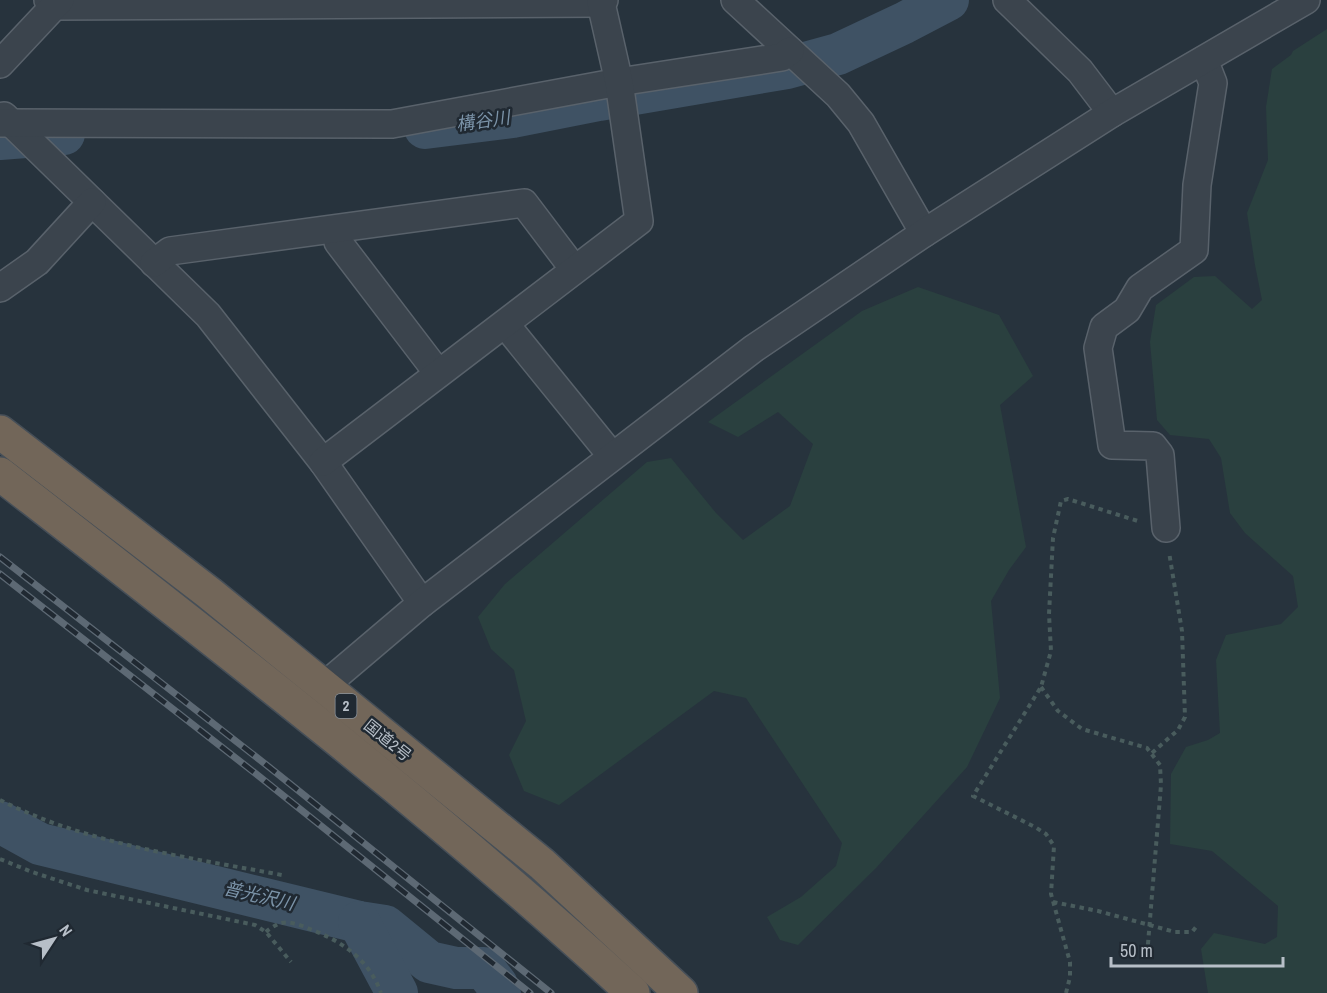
<svg xmlns="http://www.w3.org/2000/svg" width="1327" height="993" viewBox="0 0 1327 993" font-family="'Archivo Narrow','Noto Sans JP',sans-serif">
	<rect width="100%" height="100%" fill="#27333d"/>
	<g fill="#2a403f">
		<polygon points="1327,29 1327,993 1208,993 1201,949 1214,933 1265,944 1277,937 1278,906 1212,851 1170,844 1171,774 1186,747 1208,740 1220,733 1216,660 1226,635 1281,624 1298,607 1293,576 1245,533 1230,513 1221,458 1209,439 1170,435 1157,420 1150,342 1156,305 1194,277 1215,276 1252,309 1262,300 1255,265 1247,213 1268,160 1266,107 1272,69 1291,55 1293,51"/>
		<polygon points="918,287 999,315 1033,376 1000,405 1026,547 1009,570 991,601 1000,698 967,767 876,868 798,945 780,940 767,917 801,897 836,866 842,843 746,698 714,691 559,805 524,791 509,755 526,721 514,670 491,649 478,617 505,584 647,462 671,458 716,513 743,540 790,506 813,444 778,412 738,437 708,422 862,311"/>
	</g>
	<g fill="none" stroke-linecap="round" stroke-linejoin="round">
		<g stroke="#3f5264" stroke-width="42">
			<polyline points="425,128 513,117 599,100 787,68 838,54 904,23 948,0"/>
			<polyline points="0,139 64,134"/>
			<polyline points="0,822 40,844 359,922 385,926 429,962 456,968 484,968 497,985 500,993"/>
			<polyline points="359,922 397,993"/>
		</g>
		<g stroke="#59626b" stroke-width="30">
			<g id="minor">
				<polyline points="48,0 54,6 601,3 604,0"/>
				<polyline points="735,0 838,95 861,123 924,233"/>
				<polyline points="1007,0 1080,71 1112,113"/>
				<polyline points="0,64 60,0"/>
				<polyline points="4,116 208,315 323,462 422,603"/>
				<polyline points="0,123 392,124 619,82 782,57 790,51"/>
				<polyline points="336,230 338,242 438,373"/>
				<polyline points="154,263 170,251 524,203 574,269"/>
				<polyline points="0,288 37,262 92,202"/>
				<polyline points="505,324 612,456"/>
				<polyline points="323,462 639,221 619,82 601,3"/>
				<polyline points="1166,528 1160,455 1153,446 1112,445 1098,348 1104,327 1127,310 1140,288 1194,250 1197,185 1213,83 1204,60"/>
				<polyline points="311,700 323,687 422,603 753,349 924,233 1112,113 1306,0"/>
			</g>
		</g>
		<g stroke="#464f58" stroke-width="36">
			<g id="highway">
				<polyline points="0,432 209,593 542,864 681,993"/>
				<path d="M 0,474 C 215,641 432,808 633,993"/>
			</g>
		</g>
		<g stroke="#495c5d" stroke-width="4" stroke-dasharray="4.5 4.5" stroke-linecap="butt">
			<polyline points="1041,687 1058,711 1082,729 1147,748 1160,765 1161,785 1147,956"/>
			<polyline points="1152,753 1178,730 1185,717 1182,631 1169,552"/>
			<path d="M 0,800 C 87,844 186,857 282,875"/>
			<polyline points="0,859 32,872 87,890 255,925 266,932 291,962"/>
			<polyline points="1053,902 1098,911 1175,932 1192,932 1196,927"/>
			<path d="M 266,932 C 269,929 274,926 278,924 C 288,920 300,925 310,929 C 341,941 369,959 381,993"/>
			<polyline points="1066,993 1070,977 1070,962 1051,894 1054,846 1046,834 1035,827 973,796 1041,687 1051,651 1049,614 1053,538 1061,501 1068,499 1141,522"/>
		</g>
		<use href="#minor" stroke="#3b444d" stroke-width="27"/>
		<use href="#highway" stroke="#726659" stroke-width="33"/>
		<g stroke="#5d6974" stroke-width="7">
			<g id="rail">
				<polyline points="0,557 269,767 551,993"/>
				<polyline points="0,574 260,777 530,993"/>
			</g>
		</g>
		<use href="#rail" stroke="#202932" stroke-width="4.5" stroke-dasharray="14" stroke-linecap="butt"/>
	</g>
	<g text-anchor="middle" stroke-width="5" stroke-linejoin="round" paint-order="stroke">
		<rect fill="#202932" stroke="#8a929b" stroke-width="1.5" x="335.5" y="694" width="21" height="24" rx="4.5"/>
		<g font-size="15" font-weight="bold" fill="#b7bfc8">
			<text x="346" y="711">2</text>
		</g>
		<g font-size="16" fill="#b7bfc8" stroke="#202932">
			<text transform="translate(388 740) rotate(39)" y="6">国道2号</text>
		</g>
		<g font-size="18" font-style="italic" fill="#7b93a8" stroke="#202932">
			<text transform="translate(483 121) rotate(-8)" y="6">構谷川</text>
			<text transform="translate(259 896) rotate(13)" y="6">普光沢川</text>
		</g>
	</g>
	<g transform="translate(54 939) rotate(54)" stroke="#202932" stroke-width="4.5" paint-order="stroke">
	<path d="M0-4.5L10 22L0 15L-10 22Z" fill="#b7bfc8"/>
	<text y="-9" font-size="16" font-weight="bold" text-anchor="middle" fill="#b7bfc8">N</text>
	</g>
	<path d="M1111 957v9h172v-9" fill="none" stroke="#b7bfc8" stroke-width="3"/>
	<text x="1120" y="957" font-size="18" fill="#b7bfc8" stroke="#202932" stroke-width="4.5" paint-order="stroke">50 m</text>
</svg>
